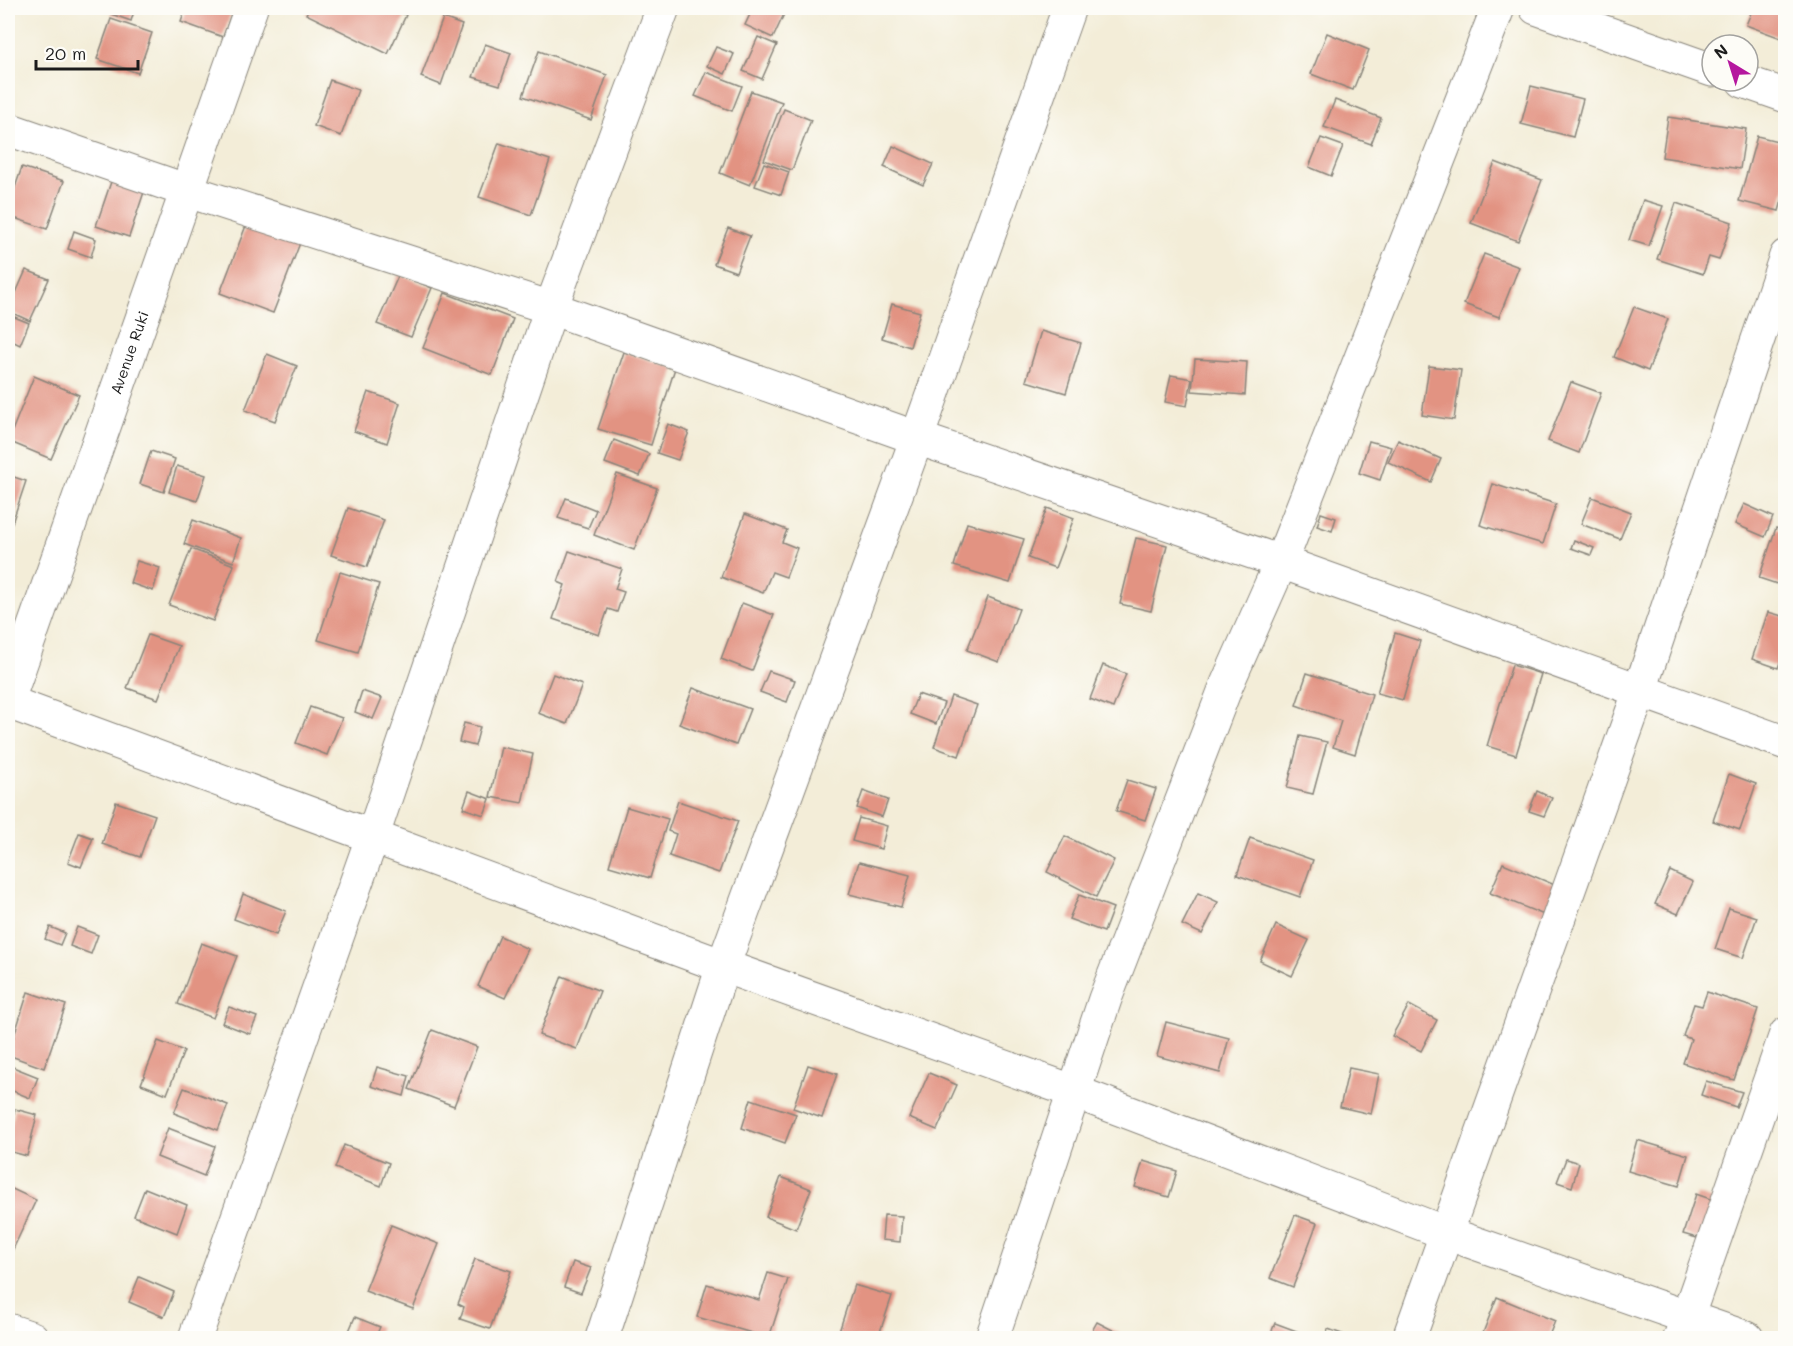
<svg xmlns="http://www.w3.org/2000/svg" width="1793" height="1346" viewBox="0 0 1793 1346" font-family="Mali,sans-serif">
	<rect width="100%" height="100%" fill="#fdfcf7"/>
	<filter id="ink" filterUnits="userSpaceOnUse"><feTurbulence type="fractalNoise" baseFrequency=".0167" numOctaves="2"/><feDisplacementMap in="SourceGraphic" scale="12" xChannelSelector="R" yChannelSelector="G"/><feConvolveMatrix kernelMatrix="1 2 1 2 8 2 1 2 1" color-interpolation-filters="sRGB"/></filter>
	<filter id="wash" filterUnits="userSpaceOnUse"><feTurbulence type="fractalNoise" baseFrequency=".008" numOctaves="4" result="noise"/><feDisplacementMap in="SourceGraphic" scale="24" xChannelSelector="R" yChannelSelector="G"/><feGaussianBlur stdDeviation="1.35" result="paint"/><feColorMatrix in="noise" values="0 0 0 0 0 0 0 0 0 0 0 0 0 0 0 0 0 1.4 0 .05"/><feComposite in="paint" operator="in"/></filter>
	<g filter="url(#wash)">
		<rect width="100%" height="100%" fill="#f3edd8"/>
		<g id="blocks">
			<g fill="#e29382">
				<polygon points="113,8 135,8 131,21 111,14"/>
				<polygon points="186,8 212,8 231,14 223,37 181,22"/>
				<polygon points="309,8 391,8 406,15 388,54 306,14"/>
				<polygon points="753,8 776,8 785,12 773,38 745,25"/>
				<polygon points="1753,8 1786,8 1786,40 1746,25"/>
				<polygon points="443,18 462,25 441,85 421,77"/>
				<polygon points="111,19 152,33 138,73 97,59"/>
				<polygon points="1327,33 1369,50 1353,90 1311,74"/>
				<polygon points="758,37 777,45 762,79 743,71"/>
				<polygon points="485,44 511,53 500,85 473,77"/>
				<polygon points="716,47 734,54 725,74 707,66"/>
				<polygon points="539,51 607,75 591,120 523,96"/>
				<polygon points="706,72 742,86 732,111 695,96"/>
				<polygon points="330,80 358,90 341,136 314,126"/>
				<polygon points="1531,86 1583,99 1573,137 1521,124"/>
				<polygon points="751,91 782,102 750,185 720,173"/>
				<polygon points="1335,100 1381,118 1371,144 1324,127"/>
				<polygon points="784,109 811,120 792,170 764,160"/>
				<polygon points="1668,117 1746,129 1740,169 1662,157"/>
				<polygon points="1757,136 1786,143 1786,187 1779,211 1739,201"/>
				<polygon points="1321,138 1343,146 1331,176 1309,167"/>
				<polygon points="499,143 550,160 531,215 479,197"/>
				<polygon points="893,146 933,164 923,185 884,167"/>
				<polygon points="1495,162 1542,180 1518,241 1471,223"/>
				<polygon points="764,163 789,172 781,195 755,186"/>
				<polygon points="22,167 64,181 47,229 8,216 8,208"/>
				<polygon points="114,173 147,183 129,237 96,226"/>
				<polygon points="1643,200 1663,206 1649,246 1629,240"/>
				<polygon points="1676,203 1732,222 1719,260 1709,257 1703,274 1657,259"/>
				<polygon points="247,223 300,243 273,313 220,293"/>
				<polygon points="728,228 750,236 736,272 714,264"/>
				<polygon points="74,231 96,239 91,257 68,249"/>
				<polygon points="1484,254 1519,267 1499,317 1464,304"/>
				<polygon points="26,270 49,279 30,321 8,311"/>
				<polygon points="399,274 432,288 411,337 377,324"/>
				<polygon points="445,293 513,319 492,375 423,348"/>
				<polygon points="892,304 920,312 910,347 882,338"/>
				<polygon points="1634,307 1668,319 1648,371 1614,357"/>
				<polygon points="12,316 29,323 20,345 8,339 8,325"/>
				<polygon points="1041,331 1081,343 1066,393 1026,381"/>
				<polygon points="624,352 675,368 651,445 598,429"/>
				<polygon points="267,354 297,366 275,421 245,410"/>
				<polygon points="1195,359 1247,362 1245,395 1192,391"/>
				<polygon points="1429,366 1461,370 1454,420 1422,415"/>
				<polygon points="1171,375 1192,379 1187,406 1165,402"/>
				<polygon points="34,376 79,395 51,459 8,441"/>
				<polygon points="1571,382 1601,393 1579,453 1548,441"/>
				<polygon points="368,392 400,403 387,443 354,431"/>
				<polygon points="668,424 689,432 678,460 657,453"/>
				<polygon points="614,440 649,454 640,476 605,463"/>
				<polygon points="1398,440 1441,459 1431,482 1388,462"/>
				<polygon points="1369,441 1391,447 1380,480 1359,473"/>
				<polygon points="151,451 175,459 164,492 140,484"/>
				<polygon points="177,466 206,475 197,501 169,492"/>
				<polygon points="617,474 657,488 634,550 594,535"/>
				<polygon points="8,475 26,481 8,535"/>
				<polygon points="1493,484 1556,504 1543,544 1480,525"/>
				<polygon points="1592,497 1631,512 1620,539 1581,524"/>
				<polygon points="566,498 596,510 588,528 558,518"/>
				<polygon points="1744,504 1773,517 1765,537 1735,524"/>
				<polygon points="348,508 384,520 367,567 331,555"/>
				<polygon points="1047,508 1074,518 1055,568 1028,558"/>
				<polygon points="1321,513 1336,518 1332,531 1317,526"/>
				<polygon points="745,514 787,530 782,542 797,548 786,577 772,572 763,593 721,577"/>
				<polygon points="193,520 241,538 233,562 184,544"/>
				<polygon points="967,523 1024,539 1010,583 954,566"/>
				<polygon points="1776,528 1786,531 1786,587 1759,578"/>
				<polygon points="1136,538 1167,545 1151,611 1120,604"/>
				<polygon points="1574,540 1594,548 1591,555 1571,548"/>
				<polygon points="191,549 234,565 213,621 169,605"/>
				<polygon points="569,551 622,569 615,589 624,592 620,603 617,612 608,609 599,635 553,619 565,585 558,582"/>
				<polygon points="137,561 160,568 153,591 130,583"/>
				<polygon points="340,572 379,584 358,652 318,640"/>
				<polygon points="988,597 1019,609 999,662 967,650"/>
				<polygon points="742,603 774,615 752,671 721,659"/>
				<polygon points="1768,612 1786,617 1786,646 1778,668 1752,659"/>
				<polygon points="1395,633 1420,641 1403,700 1377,693"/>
				<polygon points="148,635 179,646 158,699 127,688"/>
				<polygon points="1103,665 1126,674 1113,708 1090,699"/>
				<polygon points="1512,665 1541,674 1516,755 1487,746"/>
				<polygon points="769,671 795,680 787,702 760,692"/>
				<polygon points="1307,673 1372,694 1355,754 1333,747 1341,721 1296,705"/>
				<polygon points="553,674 582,685 567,724 538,713"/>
				<polygon points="693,688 750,709 736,745 679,724"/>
				<polygon points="362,691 382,698 373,719 355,712"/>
				<polygon points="918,694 944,703 936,724 910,714"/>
				<polygon points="951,696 977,705 959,756 934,747"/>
				<polygon points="310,707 342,718 327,755 296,743"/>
				<polygon points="464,723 480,727 475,746 459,742"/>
				<polygon points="1300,736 1327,742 1313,794 1287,788"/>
				<polygon points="501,747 533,754 522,803 490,797"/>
				<polygon points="1729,774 1756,784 1740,830 1713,821"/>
				<polygon points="1127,780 1156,789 1145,820 1116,811"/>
				<polygon points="469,791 490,799 484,815 463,808"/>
				<polygon points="863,791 888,800 882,817 857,808"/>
				<polygon points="1537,791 1552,798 1544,816 1529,811"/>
				<polygon points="678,801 738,821 719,873 669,856 676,834 668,831"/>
				<polygon points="116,802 155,815 140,857 102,844"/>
				<polygon points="627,807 668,819 650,878 609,866"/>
				<polygon points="859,818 887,826 881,849 852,841"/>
				<polygon points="79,833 93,838 81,867 68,862"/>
				<polygon points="1065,836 1114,860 1096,897 1047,872"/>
				<polygon points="1250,838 1313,860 1300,897 1237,875"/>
				<polygon points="859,862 910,875 901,907 849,894"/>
				<polygon points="1503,863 1557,886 1544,915 1490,893"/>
				<polygon points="1670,871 1693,882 1678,914 1655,904"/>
				<polygon points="1198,893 1218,902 1202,934 1182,925"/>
				<polygon points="243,894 286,911 276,935 234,919"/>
				<polygon points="1079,895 1113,908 1104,932 1069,919"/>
				<polygon points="1729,908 1757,917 1743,958 1715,949"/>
				<polygon points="1276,925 1309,940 1292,976 1260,961"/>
				<polygon points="50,927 65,933 60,945 45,939"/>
				<polygon points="77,927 98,935 91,954 70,946"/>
				<polygon points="500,936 528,949 505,998 478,986"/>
				<polygon points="201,943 237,956 213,1018 178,1004"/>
				<polygon points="562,976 600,991 577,1049 539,1035"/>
				<polygon points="28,992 66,1005 44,1068 8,1055"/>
				<polygon points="1707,992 1758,1009 1734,1080 1683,1063 1691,1039 1683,1036 1694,1004 1702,1006"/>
				<polygon points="1409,1005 1437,1020 1421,1051 1392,1036"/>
				<polygon points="229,1007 257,1017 250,1034 222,1023"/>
				<polygon points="1166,1022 1229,1038 1220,1073 1157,1056"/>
				<polygon points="432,1030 477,1047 454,1106 409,1089"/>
				<polygon points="158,1041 184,1051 167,1094 141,1084"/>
				<polygon points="8,1065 38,1077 30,1098 8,1089"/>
				<polygon points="808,1065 837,1074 822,1118 793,1108"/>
				<polygon points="377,1067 409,1076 404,1096 371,1086"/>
				<polygon points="1349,1068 1379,1074 1371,1114 1340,1107"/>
				<polygon points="929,1073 957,1085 937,1130 909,1118"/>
				<polygon points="1706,1081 1742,1092 1736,1107 1701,1095"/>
				<polygon points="184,1088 228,1105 218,1130 174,1113"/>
				<polygon points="751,1099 796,1114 785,1143 742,1128"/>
				<polygon points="15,1109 37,1115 27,1156 8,1151 8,1137"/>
				<polygon points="168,1128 215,1146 204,1176 157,1157"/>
				<polygon points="1637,1140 1688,1155 1679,1186 1628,1171"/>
				<polygon points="344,1145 389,1163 381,1186 335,1168"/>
				<polygon points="1566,1159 1579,1163 1572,1187 1557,1182"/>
				<polygon points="1143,1161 1177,1171 1169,1197 1135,1187"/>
				<polygon points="781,1177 811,1189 796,1229 766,1217"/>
				<polygon points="8,1187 36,1200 8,1260"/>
				<polygon points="145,1188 187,1205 177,1233 134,1216"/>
				<polygon points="1696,1194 1716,1201 1704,1240 1683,1234"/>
				<polygon points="884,1215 902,1216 900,1242 882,1240"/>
				<polygon points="1295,1215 1317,1223 1293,1287 1270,1278"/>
				<polygon points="391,1225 439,1244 413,1309 365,1291"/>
				<polygon points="475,1259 511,1271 490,1329 460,1319 464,1307 458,1304"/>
				<polygon points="573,1262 591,1268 581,1293 564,1287"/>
				<polygon points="768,1273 788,1279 769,1338 697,1317 707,1284 759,1300"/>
				<polygon points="139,1277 174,1292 164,1317 129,1302"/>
				<polygon points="854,1285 892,1296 878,1338 837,1338"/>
				<polygon points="1497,1297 1555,1321 1548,1338 1481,1338"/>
				<polygon points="355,1317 380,1327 375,1338 346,1338"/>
				<polygon points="1097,1322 1128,1338 1088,1338"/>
				<polygon points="1275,1323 1310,1336 1308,1338 1269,1338"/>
				<polygon points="1328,1329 1353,1338 1325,1338"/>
			</g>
		</g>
	</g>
	<g filter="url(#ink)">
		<use href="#blocks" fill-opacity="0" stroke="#88847a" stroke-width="1.5"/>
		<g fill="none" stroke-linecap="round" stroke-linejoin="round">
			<g stroke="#88847a" stroke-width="35">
				<g id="minor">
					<polyline points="1536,8 1712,70"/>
					<polyline points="1743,81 1786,96"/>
					<polyline points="8,129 185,190 551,308 917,438 1281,562 1786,743"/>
					<path id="s1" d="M 8,700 L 251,8"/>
					<polyline points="8,702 723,966 1075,1092 1446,1233 1747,1338"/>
					<polyline points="8,1330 32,1338"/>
					<polyline points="195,1338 372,838 551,308 663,8"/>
					<polyline points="602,1338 723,966 917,438 1069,8"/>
					<polyline points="992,1338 1105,999 1227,684 1281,562 1498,8"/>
					<polyline points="1409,1338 1640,690 1786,256"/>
					<polyline points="1680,1338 1786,1034"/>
				</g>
			</g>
			<use href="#minor" stroke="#fff" stroke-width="33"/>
		</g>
	</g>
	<g text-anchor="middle" stroke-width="4.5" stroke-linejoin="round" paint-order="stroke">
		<g font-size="15" fill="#1c1c1c" stroke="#fdfcf7">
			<text dy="5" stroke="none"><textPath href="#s1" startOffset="368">Avenue Ruki</textPath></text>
		</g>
	</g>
	<rect width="1793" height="1346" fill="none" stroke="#fdfcf7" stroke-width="30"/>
	<g transform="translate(1730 63) rotate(322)"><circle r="28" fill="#fdfcf7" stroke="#a3a29f" stroke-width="1.5"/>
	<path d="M0-4.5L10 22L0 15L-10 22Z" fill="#b5179e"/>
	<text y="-9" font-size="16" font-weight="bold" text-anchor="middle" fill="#1c1c1c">N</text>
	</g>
	<path d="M36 60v9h102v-9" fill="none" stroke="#1c1c1c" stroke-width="3"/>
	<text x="45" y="60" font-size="18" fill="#1c1c1c" stroke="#fdfcf7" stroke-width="4.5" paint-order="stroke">20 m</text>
</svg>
